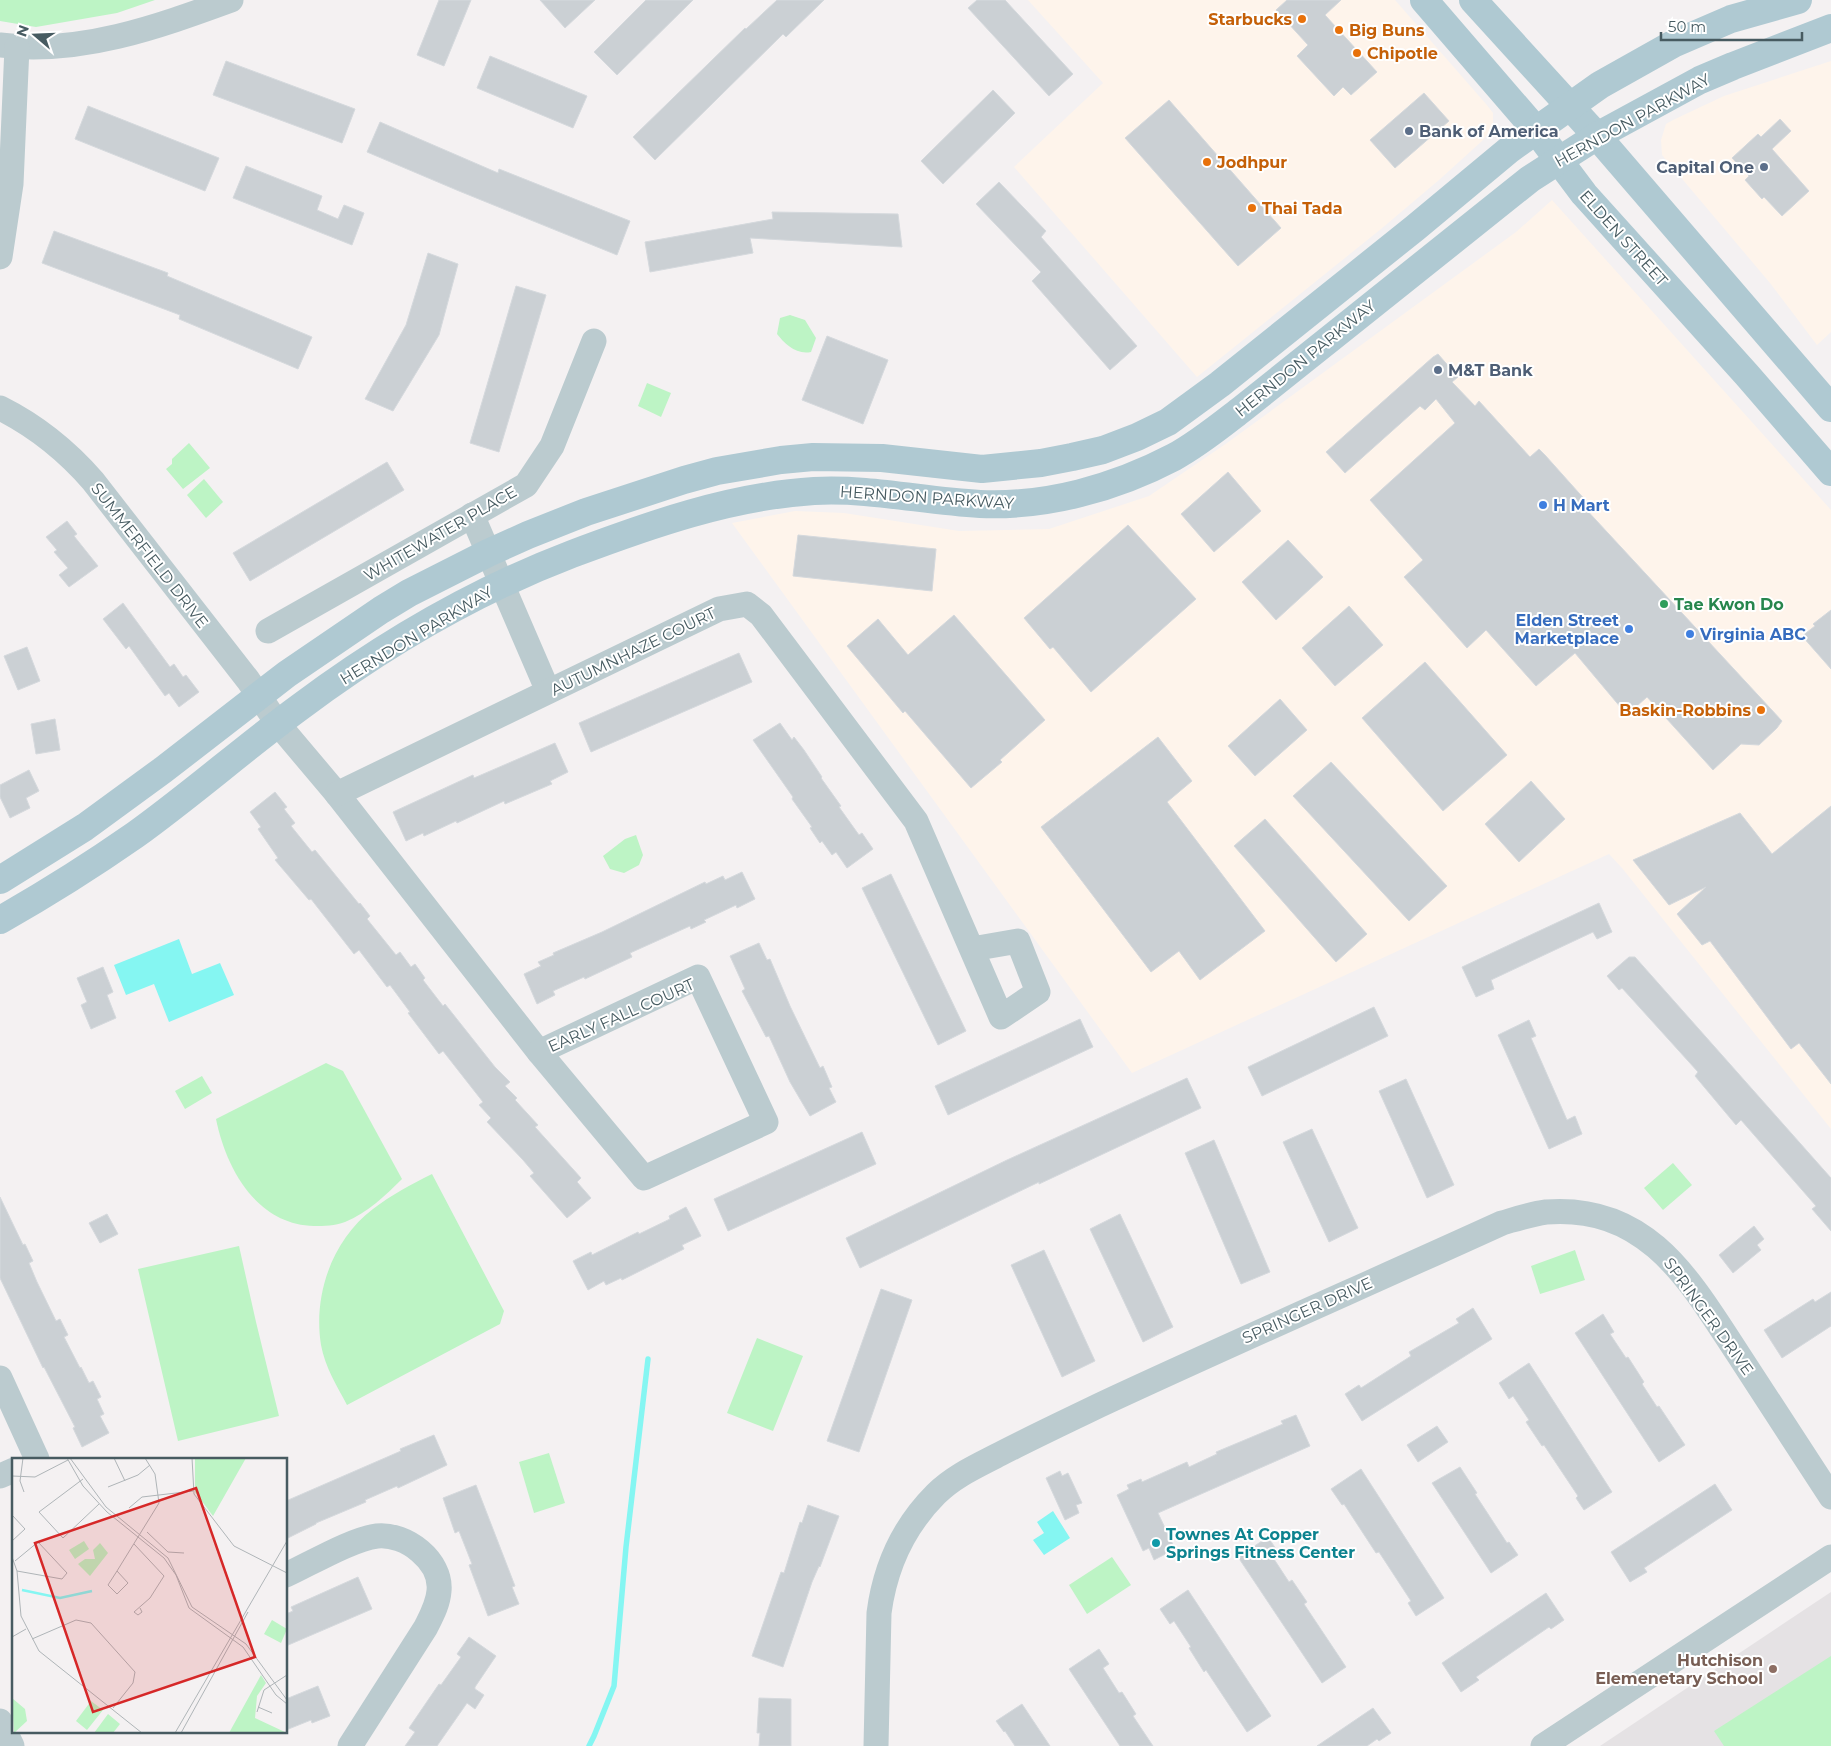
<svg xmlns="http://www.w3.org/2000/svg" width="1831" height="1746" viewBox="0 0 1831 1746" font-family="Montserrat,sans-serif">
	<rect width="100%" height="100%" fill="#f4f1f2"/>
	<g fill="#fef4eb">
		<polygon points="1028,0 1395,0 1486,104 1493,113 1493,123 1491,130 1482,141 1439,180 1381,229 1197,377 1014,167 1103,83"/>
		<polygon points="1831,61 1831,332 1817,345 1770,283 1662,155 1661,140 1666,124 1673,120 1724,96"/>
		<polygon points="1552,200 1831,510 1831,1129 1622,868 1609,854 1132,1073 732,523 795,511 844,513 959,531 1049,529 1149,496 1227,443 1516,232"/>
	</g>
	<polygon fill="#e5e2e4" points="1831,1592 1831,1746 1600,1746"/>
	<g fill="#bdf4c5">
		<polygon points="0,0 155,0 117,13 36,27 0,21"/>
		<path d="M 790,315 L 805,320 L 816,338 L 811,352 C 796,355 785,344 777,334 L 780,318 Z"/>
		<polygon points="647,383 671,393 661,417 638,406"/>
		<polygon points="189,443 210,468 183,489 166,469 172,464 172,459"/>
		<polygon points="204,479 223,502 206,518 187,495"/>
		<polygon points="636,835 643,855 639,865 624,873 610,869 603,856 625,839"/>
		<path d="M 326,1063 L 343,1071 L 402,1179 C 386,1195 367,1213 345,1222 C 335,1226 324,1226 314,1226 C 257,1225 226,1169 216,1119 Z"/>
		<polygon points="202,1076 212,1093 185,1109 175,1091"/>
		<polygon points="1673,1163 1692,1185 1663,1210 1644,1188"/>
		<path d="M 432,1174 L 504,1311 L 500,1324 L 347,1405 C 337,1386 325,1367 321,1345 C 313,1295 332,1240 373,1209 C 391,1195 412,1184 432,1174 Z"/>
		<polygon points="239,1246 256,1322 279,1416 178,1441 138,1269"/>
		<polygon points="1575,1250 1585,1280 1540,1294 1531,1266"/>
		<polygon points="757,1338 803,1356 773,1431 727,1413"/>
		<polygon points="549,1453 565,1503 534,1513 519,1462"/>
		<polygon points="1112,1557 1131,1585 1087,1614 1069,1585"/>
		<polygon points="1831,1656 1831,1746 1724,1746 1714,1731"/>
	</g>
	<g fill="#85f6f2">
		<polygon points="179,939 192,974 220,963 234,995 169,1022 154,984 126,995 114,965"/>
		<polygon points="1053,1511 1070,1538 1044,1555 1033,1540 1044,1533 1037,1522"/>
	</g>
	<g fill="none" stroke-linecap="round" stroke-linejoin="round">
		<polyline stroke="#85f6f2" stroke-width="5.5" points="589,1746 594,1736 614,1686 626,1547 648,1359"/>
	</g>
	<g fill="#cbd0d4" stroke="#d5d9dd">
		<polygon points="439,0 471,0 444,66 417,55"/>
		<polygon points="540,0 595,0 565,28"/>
		<polygon points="646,0 693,0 617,75 594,52"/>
		<polygon points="777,0 824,0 786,37 783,34 655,160 633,137 745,28 746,29"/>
		<polygon points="977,0 1005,0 1073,74 1049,96 968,8"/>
		<polygon points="1287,0 1341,0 1325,15 1377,72 1351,95 1343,87 1334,96 1297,56 1308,45 1276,10"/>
		<polygon points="490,56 587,96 573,128 477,88"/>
		<polygon points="226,61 355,109 342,143 213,95"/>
		<polygon points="993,90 1015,113 943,184 921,161"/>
		<polygon points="1424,93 1449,121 1395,168 1370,140"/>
		<polygon points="1169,100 1281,228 1238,266 1125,138"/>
		<polygon points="88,106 219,158 205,191 75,139"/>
		<polygon points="1780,119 1791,131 1772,149 1809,191 1782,216 1764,197 1762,199 1745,180 1749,176 1732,158 1758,134 1761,137"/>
		<polygon points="380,122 498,173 499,169 630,221 617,255 459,191 367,152"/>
		<polygon points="246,166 322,196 317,210 338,219 344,205 364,213 352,245 233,198"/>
		<polygon points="999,182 1046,231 1041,237 1137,346 1110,370 1032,281 1041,272 976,204"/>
		<polygon points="772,212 898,214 902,247 750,238 753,253 650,272 645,242 773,219"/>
		<polygon points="54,231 168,273 167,276 312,337 298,369 179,319 180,315 42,263"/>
		<polygon points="428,253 458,264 439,335 393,411 365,399 406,325"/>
		<polygon points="516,286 546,295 499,452 470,443"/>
		<polygon points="827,336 888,360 863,424 802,400"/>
		<polygon points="1438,354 1458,377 1452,382 1475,406 1479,401 1530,457 1539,449 1545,455 1587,502 1583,506 1782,721 1777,728 1759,745 1741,744 1713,770 1647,697 1627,715 1575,653 1536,686 1486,630 1467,648 1404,577 1423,560 1370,500 1455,423 1436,399 1425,410 1420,406 1345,473 1326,452 1433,357"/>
		<polygon points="387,462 404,490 250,581 233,553"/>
		<polygon points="1228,472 1261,511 1214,552 1181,514"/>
		<polygon points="67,521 77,534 74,536 98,566 69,587 59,575 68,568 54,552 57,550 46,537"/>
		<polygon points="1128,525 1196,599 1091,692 1053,647 1050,649 1024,618"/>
		<polygon points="798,535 936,549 932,591 793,576"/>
		<polygon points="1288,540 1323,577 1276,620 1242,582"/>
		<polygon points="123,603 170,667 174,664 183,677 186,675 199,692 179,707 169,693 165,696 129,646 126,649 103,619"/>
		<polygon points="1349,606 1383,645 1335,686 1302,648"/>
		<polygon points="1831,610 1831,669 1802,636 1815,626 1813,624"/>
		<polygon points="954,615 1045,720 1000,760 1002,762 971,788 905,711 903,713 847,646 878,619 908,655"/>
		<polygon points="27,647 40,681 18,690 4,656"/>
		<polygon points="739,653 752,682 591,752 579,723"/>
		<polygon points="1425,662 1507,755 1443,811 1362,718"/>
		<polygon points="1280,699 1307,730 1255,776 1228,746"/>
		<polygon points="55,719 60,750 36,754 31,724"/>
		<polygon points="780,723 792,740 794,737 804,750 822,777 821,778 841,806 839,807 859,835 862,833 873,849 847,868 836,852 832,855 822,841 820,843 810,828 812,827 792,799 793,797 753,740"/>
		<polygon points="1158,737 1192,781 1167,802 1265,931 1200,980 1179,951 1151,972 1041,827"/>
		<polygon points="555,743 568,772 550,781 552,784 505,804 504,801 457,823 456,821 424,836 423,833 406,841 393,812 473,775 474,778"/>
		<polygon points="1331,762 1447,886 1409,921 1293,796"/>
		<polygon points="29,770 39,791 26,798 30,808 10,818 0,797 0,785"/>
		<polygon points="1531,781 1565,819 1519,862 1485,824"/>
		<polygon points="275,792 287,807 284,809 295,823 291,826 312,852 315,850 359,904 360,903 370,916 367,919 396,955 400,952 411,967 415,964 425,978 423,980 443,1006 445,1004 495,1067 510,1082 505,1086 517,1098 515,1100 538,1125 535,1127 581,1178 577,1182 591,1198 567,1218 530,1176 534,1173 523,1160 487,1122 491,1118 479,1105 483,1102 443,1051 439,1054 408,1013 410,1012 390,985 387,987 359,950 354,954 311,899 309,900 275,860 278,858 258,829 261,827 250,812"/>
		<polygon points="1831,806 1831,1084 1799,1043 1791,1049 1710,941 1702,945 1677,914 1706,887 1669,905 1633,860 1740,813 1772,854"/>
		<polygon points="1265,819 1367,934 1336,962 1234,846"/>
		<polygon points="742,872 755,899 737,908 736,905 704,920 706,922 691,929 690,926 630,953 632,957 585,979 584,977 553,991 555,995 537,1004 524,974 541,966 538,962 554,955 553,953 602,932 705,882 706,884 723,876 725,880"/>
		<polygon points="891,874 966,1031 938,1045 862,888"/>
		<polygon points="1599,903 1612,932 1597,939 1593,932 1491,980 1494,989 1476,997 1462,967"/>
		<polygon points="759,943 767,960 770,959 790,1006 820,1068 823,1066 832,1087 829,1088 836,1102 810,1116 790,1082 769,1036 766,1037 750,1006 742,991 745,989 730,956"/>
		<polygon points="1629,957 1635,957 1831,1178 1831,1231 1812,1209 1816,1206 1741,1120 1736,1125 1695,1076 1698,1072 1622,988 1619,990 1607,976"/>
		<polygon points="103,967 113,992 107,995 116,1018 91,1029 81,1005 87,1002 77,978"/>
		<polygon points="1374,1007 1388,1036 1262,1096 1248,1067"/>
		<polygon points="1080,1019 1093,1047 948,1115 935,1086"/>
		<polygon points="1529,1020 1536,1036 1531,1038 1567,1120 1575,1116 1582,1134 1549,1149 1498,1035"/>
		<polygon points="1187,1078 1201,1108 1039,1184 1039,1182 860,1268 846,1238 1007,1160"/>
		<polygon points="1406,1079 1454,1185 1427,1198 1379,1091"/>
		<polygon points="1312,1129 1358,1228 1329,1242 1283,1142"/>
		<polygon points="862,1132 876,1164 728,1231 714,1199"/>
		<polygon points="1214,1140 1270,1272 1241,1284 1185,1153"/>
		<polygon points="0,1197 23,1245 25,1244 33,1261 29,1263 37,1282 56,1321 60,1319 68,1335 64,1337 80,1368 81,1367 89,1383 93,1381 101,1397 97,1399 104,1414 100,1416 109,1433 82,1447 73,1428 75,1427 44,1367 43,1368 0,1278"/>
		<polygon points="686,1207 701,1236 682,1245 684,1249 622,1280 621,1278 606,1285 604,1281 588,1290 573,1261 591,1252 592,1255 638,1232 639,1234 670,1219 669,1216"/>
		<polygon points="107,1214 118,1234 100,1243 89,1223"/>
		<polygon points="1120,1214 1173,1327 1143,1342 1090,1229"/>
		<polygon points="1754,1226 1764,1239 1757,1245 1761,1250 1733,1273 1719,1255"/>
		<polygon points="1044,1250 1095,1361 1062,1377 1011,1265"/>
		<polygon points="881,1289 912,1300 859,1452 827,1441"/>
		<polygon points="1831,1292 1831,1326 1782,1358 1764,1330 1813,1299 1815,1302"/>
		<polygon points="1473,1308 1492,1339 1362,1421 1345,1394 1359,1385 1361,1388 1411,1356 1409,1352 1459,1323 1456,1319"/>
		<polygon points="1603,1314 1614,1332 1610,1334 1626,1358 1628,1357 1644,1382 1642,1384 1657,1407 1659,1406 1685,1445 1659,1462 1575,1333"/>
		<polygon points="1529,1363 1612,1492 1584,1510 1576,1498 1578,1496 1544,1445 1542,1446 1526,1422 1529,1420 1513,1396 1509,1399 1499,1383"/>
		<polygon points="1296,1415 1310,1446 1158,1513 1175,1549 1154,1560 1149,1548 1143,1551 1117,1495 1129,1489 1127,1485 1141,1479 1142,1482 1187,1462 1189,1467 1217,1454 1216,1452 1283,1424 1281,1421"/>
		<polygon points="1437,1426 1448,1442 1418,1462 1407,1445"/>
		<polygon points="434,1435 447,1465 398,1488 397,1486 365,1500 366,1502 316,1523 316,1524 286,1539 286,1501 401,1451 400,1449"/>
		<polygon points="1460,1467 1477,1493 1475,1494 1507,1543 1509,1542 1518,1555 1491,1573 1432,1483"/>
		<polygon points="1361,1469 1444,1598 1416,1616 1408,1603 1411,1601 1379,1552 1376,1553 1344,1504 1342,1505 1331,1489"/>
		<polygon points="1060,1471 1062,1476 1068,1473 1082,1503 1076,1505 1079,1513 1065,1520 1046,1478"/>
		<polygon points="1715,1484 1732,1510 1644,1568 1647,1572 1630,1582 1611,1552"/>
		<polygon points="476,1485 515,1586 512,1587 519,1604 488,1616 469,1565 472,1564 459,1531 455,1533 443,1498"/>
		<polygon points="808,1505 839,1516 820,1567 819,1566 812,1582 783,1667 752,1656 781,1572 784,1573 800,1522 802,1523"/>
		<polygon points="1268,1537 1278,1552 1272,1556 1289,1582 1292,1580 1307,1602 1304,1604 1346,1667 1322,1683 1238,1557"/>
		<polygon points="358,1577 372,1609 286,1646 286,1614 293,1611 291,1607"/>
		<polygon points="1188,1590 1271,1716 1247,1732 1206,1670 1204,1672 1189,1648 1191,1647 1174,1621 1170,1624 1160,1609"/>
		<polygon points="1546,1593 1564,1620 1551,1629 1549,1627 1476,1677 1479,1680 1461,1692 1442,1663"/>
		<polygon points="469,1637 496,1656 475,1687 475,1689 484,1695 475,1709 467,1703 437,1746 405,1746 415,1732 409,1728 439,1684 441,1685 461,1657 457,1654"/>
		<polygon points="1099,1649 1109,1664 1103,1668 1119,1693 1122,1692 1136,1714 1133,1716 1153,1746 1120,1746 1069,1669"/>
		<polygon points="318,1686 330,1716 312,1723 311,1720 286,1730 286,1699"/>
		<polygon points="759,1698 791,1699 791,1746 759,1746 760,1733 757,1733"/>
		<polygon points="1022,1704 1050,1746 1015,1746 1005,1731 1004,1732 996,1721"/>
		<polygon points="1373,1708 1391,1733 1379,1741 1377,1739 1367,1746 1317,1746"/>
	</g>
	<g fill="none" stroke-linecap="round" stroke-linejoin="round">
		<g stroke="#bbcbcf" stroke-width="25">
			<path d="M 0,45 C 80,55 157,27 231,0"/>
			<polyline points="0,257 11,184 17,47"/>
			<path d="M 0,408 C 36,426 66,450 93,481 L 248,680 L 278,724 L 337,794 L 539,1052"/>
			<polyline points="472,515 548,691"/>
			<polyline points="268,631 526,485 552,446 594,341"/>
			<polyline points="337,794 719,609 747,604 761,615 916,821 1001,1017 1038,992 1018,941 972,949"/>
			<polygon points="698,977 766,1122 644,1178 539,1052"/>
			<polyline points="0,1378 37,1459 35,1460"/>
			<polyline points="0,1476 14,1470"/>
			<path d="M 286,1575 C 310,1564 352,1539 377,1536 C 406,1533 442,1561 439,1591 C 438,1604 432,1615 426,1627 L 350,1746"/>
			<polyline points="0,1721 12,1746"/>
			<path d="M 876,1746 L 879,1613 C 885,1567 903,1527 936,1494 C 954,1476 977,1466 1000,1454 C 1033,1437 1067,1421 1100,1405 C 1233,1343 1368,1284 1502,1223 C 1516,1219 1531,1214 1546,1212 C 1648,1204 1690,1281 1738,1354 C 1769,1402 1800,1450 1831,1497"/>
			<polyline points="1543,1746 1831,1557"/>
		</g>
		<g stroke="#afc9d2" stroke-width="28">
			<polyline points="1424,0 1536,130 1584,194 1747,375 1831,472"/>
			<polyline points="1473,0 1597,136 1831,408"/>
			<polyline points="0,880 85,827 163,770 287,674 381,610 409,593 488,553 528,535 586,512 684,480 717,471 781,460 813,457 882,458 982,469 1041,463 1072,457 1103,450 1137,437 1168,422 1220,384 1415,228 1510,149 1600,85 1673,44 1731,19 1798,0"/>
			<path d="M 0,920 C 46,894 92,865 135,835 C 192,794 244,748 300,707 C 383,645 475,591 572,554 C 649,525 731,496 814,491 C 871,488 923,501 980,504 C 1046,507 1115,488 1174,457 C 1198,444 1220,426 1242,409 L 1530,179 L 1597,136 L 1700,80 L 1733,66 L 1831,28"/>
		</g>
	</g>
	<g fill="#e8710a" stroke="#fff" stroke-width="2">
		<circle cx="1302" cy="19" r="5"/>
		<circle cx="1339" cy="30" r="5"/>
		<circle cx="1357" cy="53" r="5"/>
		<circle cx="1207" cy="162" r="5"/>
		<circle cx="1252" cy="208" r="5"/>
		<circle cx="1761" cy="710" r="5"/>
	</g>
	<g fill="#5c6f8a" stroke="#fff" stroke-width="2">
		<circle cx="1409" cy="131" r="5"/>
		<circle cx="1764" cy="167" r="5"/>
		<circle cx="1438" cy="370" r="5"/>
	</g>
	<g fill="#3f7fe0" stroke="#fff" stroke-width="2">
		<circle cx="1543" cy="505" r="5"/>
		<circle cx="1629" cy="629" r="5"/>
		<circle cx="1690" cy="634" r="5"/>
	</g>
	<circle fill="#2e9e5b" stroke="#fff" stroke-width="2" cx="1664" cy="604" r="5"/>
	<circle fill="#0f9aa8" stroke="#fff" stroke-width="2" cx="1156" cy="1543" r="5"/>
	<circle fill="#8d6e63" stroke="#fff" stroke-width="2" cx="1773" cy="1669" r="5"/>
	<g text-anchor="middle" stroke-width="4" stroke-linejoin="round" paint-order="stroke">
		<g font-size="16" font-weight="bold" fill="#c56008" stroke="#fff" text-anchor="start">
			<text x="1292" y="25" text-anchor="end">Starbucks</text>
			<text x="1349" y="36">Big Buns</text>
			<text x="1367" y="59">Chipotle</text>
			<text x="1217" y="168">Jodhpur</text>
			<text x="1262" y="214">Thai Tada</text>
			<text x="1751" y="716" text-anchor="end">Baskin-Robbins</text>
		</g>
		<g font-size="16" fill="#475b61" stroke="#fff">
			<text transform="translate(1632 120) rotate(-29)" y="6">HERNDON PARKWAY</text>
			<text transform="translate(1624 238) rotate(48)" y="6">ELDEN STREET</text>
			<text transform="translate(1305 358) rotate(-39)" y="6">HERNDON PARKWAY</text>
			<text transform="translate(927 497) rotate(4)" y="6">HERNDON PARKWAY</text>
			<text transform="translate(440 533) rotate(-30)" y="6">WHITEWATER PLACE</text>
			<text transform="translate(150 555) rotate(52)" y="6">SUMMERFIELD DRIVE</text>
			<text transform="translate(416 635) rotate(-31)" y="6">HERNDON PARKWAY</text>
			<text transform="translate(633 651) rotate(-26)" y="6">AUTUMNHAZE COURT</text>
			<text transform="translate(621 1015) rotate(-24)" y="6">EARLY FALL COURT</text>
			<text transform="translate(1307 1310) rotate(-24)" y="6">SPRINGER DRIVE</text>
			<text transform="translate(1709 1316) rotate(54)" y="6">SPRINGER DRIVE</text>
		</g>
		<g font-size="16" font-weight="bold" fill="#4e5e75" stroke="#fff" text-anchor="start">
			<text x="1419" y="137">Bank of America</text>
			<text x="1754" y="173" text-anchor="end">Capital One</text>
			<text x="1448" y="376">M&amp;T Bank</text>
		</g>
		<g font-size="16" font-weight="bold" fill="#366cbe" stroke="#fff" text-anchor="start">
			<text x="1553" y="511">H Mart</text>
			<text x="1619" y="626" text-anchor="end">Elden Street<tspan x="1619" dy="18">Marketplace</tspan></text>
			<text x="1700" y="640">Virginia ABC</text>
		</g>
		<g font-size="16" font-weight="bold" fill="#27864d" stroke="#fff" text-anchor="start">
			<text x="1674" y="610">Tae Kwon Do</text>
		</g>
		<g font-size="16" font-weight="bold" fill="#0d838f" stroke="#fff" text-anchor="start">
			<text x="1166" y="1540">Townes At Copper<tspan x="1166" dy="18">Springs Fitness Center</tspan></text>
		</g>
		<g font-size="16" font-weight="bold" fill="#785e54" stroke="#fff" text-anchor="end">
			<text x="1763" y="1666">Hutchison<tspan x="1763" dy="18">Elemenetary School</tspan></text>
		</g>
	</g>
	<g transform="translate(12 1458)">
		<rect width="275" height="275" fill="#f4f1f2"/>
		<path d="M 183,0 L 234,0 L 201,58 L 183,34 ZM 72,83 L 77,91 L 63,101 L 57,92 ZM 88,85 L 96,95 L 78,118 L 66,106 L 73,101 L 83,101 L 81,92 ZM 260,162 L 275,171 L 269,185 L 252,176 ZM 249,217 L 254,225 L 245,238 L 243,260 L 275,275 L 217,275 ZM 0,240 L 13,251 L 15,263 L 2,275 ZM 79,243 L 91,252 L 75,272 L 64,263 ZM 96,256 L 108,266 L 101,275 L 82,275 Z" fill="#bdf4c5"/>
		<path fill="none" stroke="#85f6f2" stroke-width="2.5" d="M 10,132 L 48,140 L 80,133"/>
		<path fill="none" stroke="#afb5b8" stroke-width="1" d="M 11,0 L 8,23 L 12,34M 55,0 L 71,28 L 95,54 L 152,100 L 164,117 L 177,150 L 231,189 L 264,237 L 275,246M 58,0 L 94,49 L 156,100 L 180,149 L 234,186 L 275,242M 102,0 L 113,23M 180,0 L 182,36 L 222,88 L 275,115M 0,18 L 23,19 L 56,2M 71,21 L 27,54 L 51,80 L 87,46M 96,29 L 126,17 L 138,7M 117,50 L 130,39 L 181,33M 0,57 L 13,71 L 0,83M 135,74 L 156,94 L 172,95M 122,86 L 152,118 L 138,140 L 122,154 L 126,157 L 130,154 L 128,150M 0,99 L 5,113 L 9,158 L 27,193 L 130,275M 3,103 L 26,84 L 55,115 L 50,121 L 5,113M 105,113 L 147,45 L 143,16 L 133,0M 105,113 L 116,125 L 105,136 L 96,127 ZM 0,179 L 14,171M 20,181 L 64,162 L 79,165 L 123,214 L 121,225 L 101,250M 246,249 L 260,255M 245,254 L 252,232 L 275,217M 163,275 L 275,83M 169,275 L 236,154"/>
		<path fill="#d62828" fill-opacity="0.15" stroke="#d62828" stroke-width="2.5" d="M 184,30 L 243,199 L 81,254 L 23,85 Z"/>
		<rect width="275" height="275" fill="none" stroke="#475b61" stroke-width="2.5"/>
	</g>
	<g transform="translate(35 35) rotate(289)" stroke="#ffffff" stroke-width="4" paint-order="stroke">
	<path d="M0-4L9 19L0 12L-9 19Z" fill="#475b61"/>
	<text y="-8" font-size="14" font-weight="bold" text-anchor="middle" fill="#475b61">N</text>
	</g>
	<path d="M1661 32v8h141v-8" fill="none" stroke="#475b61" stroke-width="2.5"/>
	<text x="1668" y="32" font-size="15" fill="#475b61" stroke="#ffffff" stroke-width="4" paint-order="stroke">50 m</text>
</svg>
